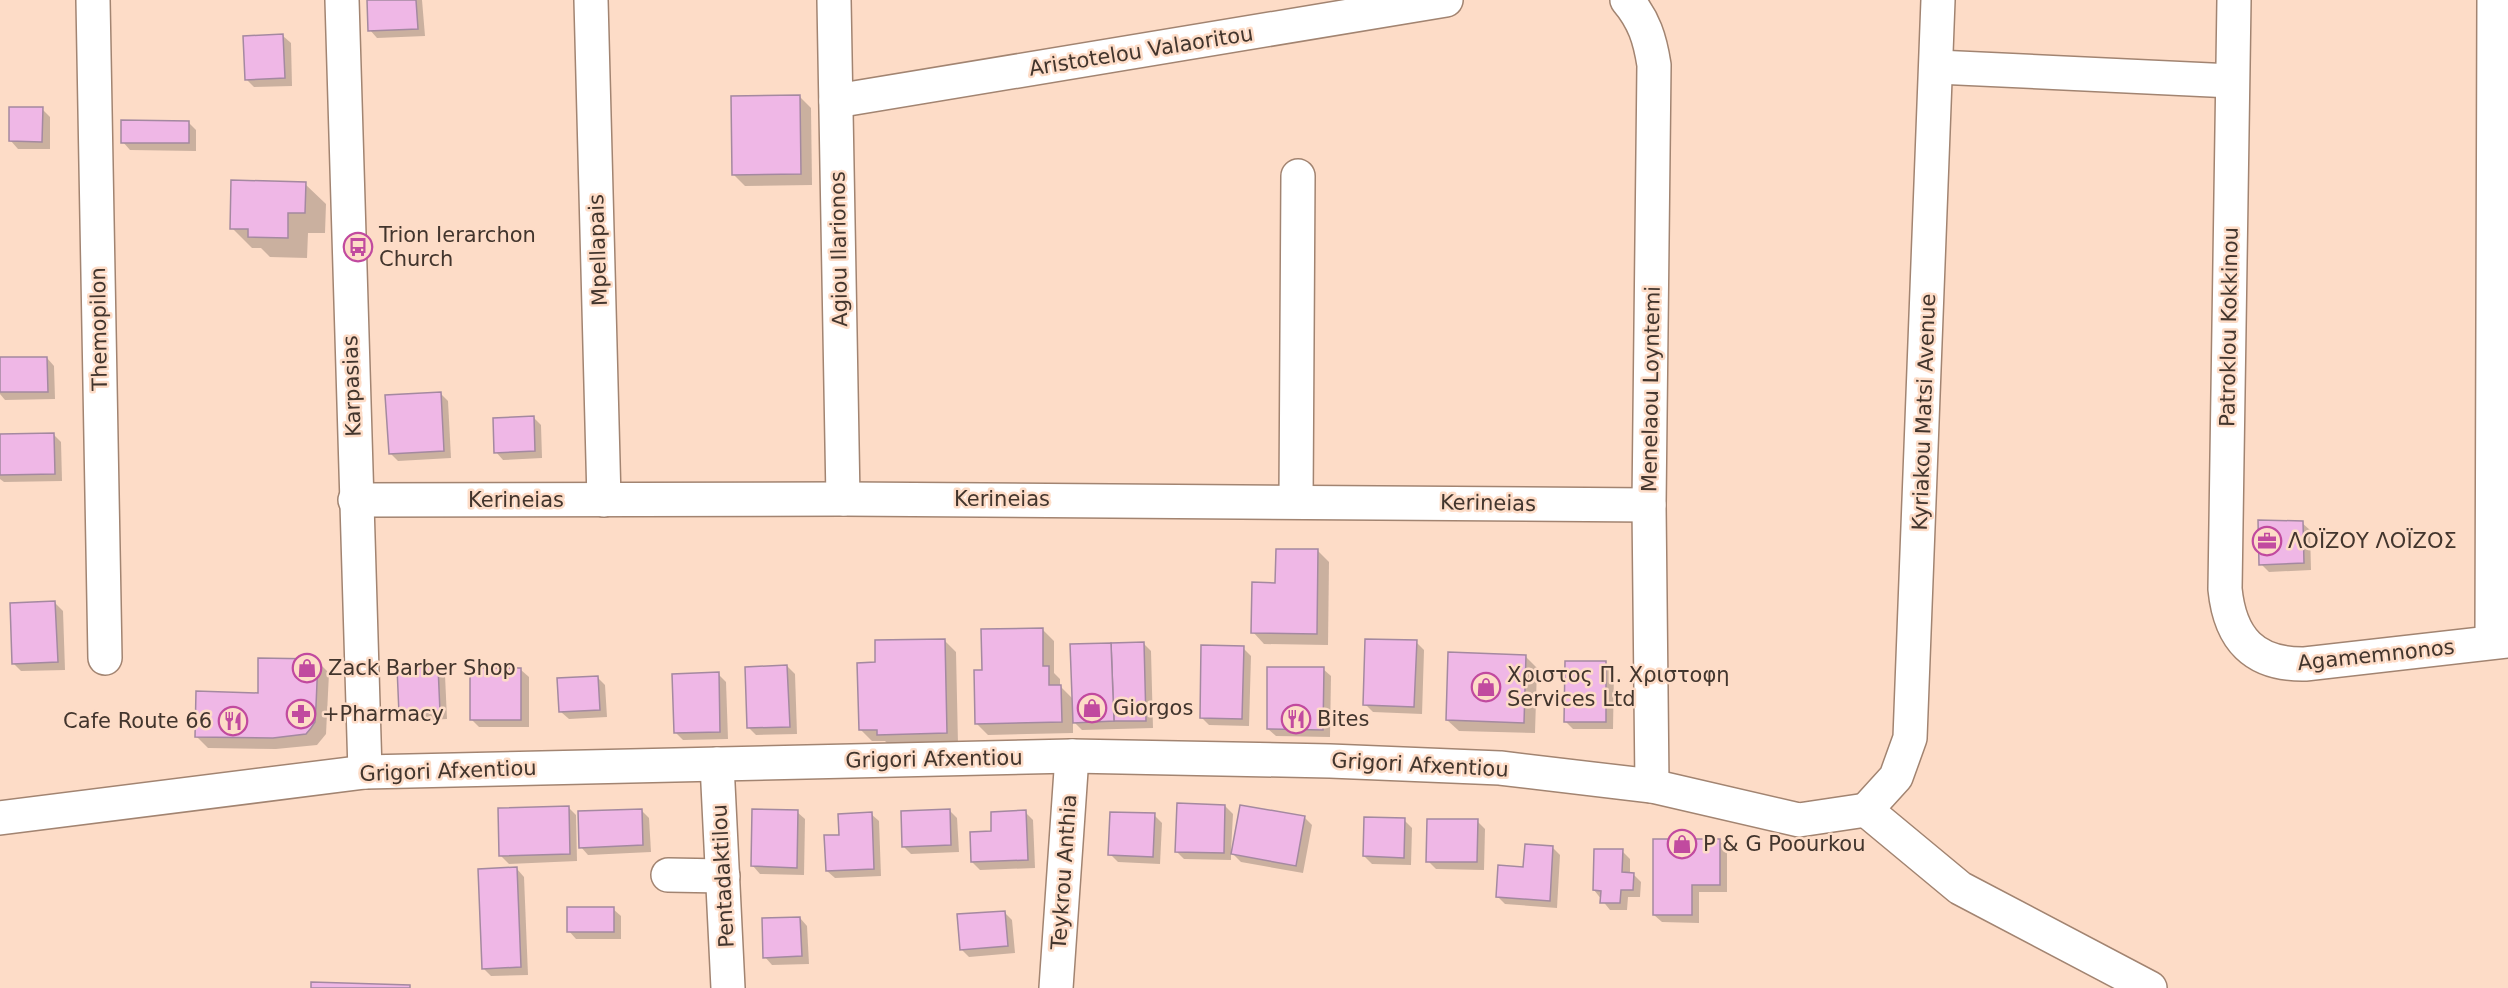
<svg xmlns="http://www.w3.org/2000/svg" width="2508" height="988" viewBox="0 0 2508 988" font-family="'DejaVu Sans',sans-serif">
	<rect width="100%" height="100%" fill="#fddcc7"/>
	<g fill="#0003">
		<polygon points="369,0 422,0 425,36 377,38 370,30"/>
		<polygon points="283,36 291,43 292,86 254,87 246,79"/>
		<polygon points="800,97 811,108 812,185 745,186 733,174"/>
		<polygon points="42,109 50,117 50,149 18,149 11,141"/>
		<polygon points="188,122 196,130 196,151 130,150 123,142"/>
		<polygon points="305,184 326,204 325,233 308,233 307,258 270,257 261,248 252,248 232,228"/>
		<polygon points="47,358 54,366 55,399 5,400 0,394 0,359"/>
		<polygon points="440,393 448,401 451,458 398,461 390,453"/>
		<polygon points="533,417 541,425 542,458 503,460 496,452"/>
		<polygon points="53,434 61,442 62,481 4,482 0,479 0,435"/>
		<polygon points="2302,523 2310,530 2311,570 2269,572 2261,564"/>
		<polygon points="1318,551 1329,562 1328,645 1264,644 1253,632 1277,584"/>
		<polygon points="55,603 63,611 65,670 21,671 14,664"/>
		<polygon points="1042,629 1054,641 1054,673 1060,679 1060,686 1073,699 1143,643 1151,651 1153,728 1082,730 1073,721 1073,733 988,735 976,723 983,671"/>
		<polygon points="944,640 956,652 958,744 890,746 885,741 872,741 860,729 877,664"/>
		<polygon points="1416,642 1424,650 1422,714 1373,712 1365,704"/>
		<polygon points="1243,648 1251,656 1249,726 1209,725 1201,717"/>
		<polygon points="1525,656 1537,668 1535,733 1459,731 1447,720"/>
		<polygon points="317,661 329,673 326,734 317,745 276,749 208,748 196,736 259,694"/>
		<polygon points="1606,663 1614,670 1613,729 1573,729 1565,721"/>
		<polygon points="787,666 795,674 797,734 756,735 749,728"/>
		<polygon points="437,667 445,675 447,719 408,721 400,713"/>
		<polygon points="1323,669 1331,676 1330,737 1276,736 1268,729"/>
		<polygon points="521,670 529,677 529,727 479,727 471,719"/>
		<polygon points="718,674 726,682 728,739 683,740 675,732"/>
		<polygon points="597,677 605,685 607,717 569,719 561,712"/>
		<polygon points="1225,806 1233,814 1231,851 1304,817 1312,825 1303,873 1241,862 1231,852 1231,860 1184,859 1177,852"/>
		<polygon points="569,808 576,815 577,861 509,864 501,856"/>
		<polygon points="641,810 649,818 651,852 588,855 581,847"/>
		<polygon points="949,810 957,818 959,852 911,854 904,847"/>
		<polygon points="797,812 805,819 804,875 760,874 753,866"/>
		<polygon points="1025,812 1033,820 1035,868 980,870 972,862 993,832"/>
		<polygon points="871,814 879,821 881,876 835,878 827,871 840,836"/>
		<polygon points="1154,815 1162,823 1160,864 1118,862 1110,854"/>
		<polygon points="1404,820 1412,828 1411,865 1372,864 1364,856"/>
		<polygon points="1477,821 1485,829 1484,870 1436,869 1428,861"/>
		<polygon points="1719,841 1727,848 1727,892 1699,892 1699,923 1662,922 1654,915"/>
		<polygon points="1553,848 1560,855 1557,908 1505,904 1497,896 1524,869"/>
		<polygon points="1622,851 1630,859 1630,874 1633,874 1641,882 1640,897 1628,897 1627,910 1610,910 1594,890"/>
		<polygon points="517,869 524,877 528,975 491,976 483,968"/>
		<polygon points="613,909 621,916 621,939 576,939 569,931"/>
		<polygon points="1004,912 1012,920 1015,953 969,957 961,949"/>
		<polygon points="800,918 807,926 809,964 772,965 765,957"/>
	</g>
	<g fill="#efb7e6" stroke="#a489a0" stroke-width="1.5">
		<polygon points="367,0 416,0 418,29 368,31"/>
		<polygon points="283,34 285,78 245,80 243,36"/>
		<polygon points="800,95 801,174 732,175 731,96"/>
		<polygon points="9,107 43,107 42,142 9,141"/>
		<polygon points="121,120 189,121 189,143 121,143"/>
		<polygon points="231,180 306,182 305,213 288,213 288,238 248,237 248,229 230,229"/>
		<polygon points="0,357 47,357 48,392 0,392"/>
		<polygon points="441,392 444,451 389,454 385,395"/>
		<polygon points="534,416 535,451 494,453 493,418"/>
		<polygon points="54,433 55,474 0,475 0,434"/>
		<polygon points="2258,520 2303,521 2304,563 2259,565"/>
		<polygon points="1276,549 1318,549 1317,634 1251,633 1252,582 1275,583"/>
		<polygon points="55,601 58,662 12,664 10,603"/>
		<polygon points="1043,628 1043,666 1049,666 1049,685 1061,685 1062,722 975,724 974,670 982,670 981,629"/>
		<polygon points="945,639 947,733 877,735 877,730 859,730 857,663 875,662 875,640"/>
		<polygon points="1365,639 1417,640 1414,707 1363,705"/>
		<polygon points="1144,642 1146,721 1114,721 1111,643"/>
		<polygon points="1111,643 1114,721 1073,723 1070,644"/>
		<polygon points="1201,645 1244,646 1242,719 1200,718"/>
		<polygon points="1448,652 1526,655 1524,723 1446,720"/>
		<polygon points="258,658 318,659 316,706 315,722 311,728 306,734 273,738 195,737 196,691 258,693"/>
		<polygon points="1565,661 1606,661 1606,722 1564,722"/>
		<polygon points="787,665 790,727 747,728 745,667"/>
		<polygon points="438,666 440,712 399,714 397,667"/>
		<polygon points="1267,667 1324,667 1323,730 1267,729"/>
		<rect x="470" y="668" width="51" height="52"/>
		<polygon points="719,672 720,732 674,733 672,674"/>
		<polygon points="598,676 600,710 559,712 557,678"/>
		<polygon points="1177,803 1225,805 1224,853 1175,852"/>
		<polygon points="1240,805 1305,816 1296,866 1231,854"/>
		<polygon points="569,806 570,854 499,856 498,808"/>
		<polygon points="642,809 643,845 579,848 578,811"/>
		<polygon points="752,809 798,810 797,868 751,866"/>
		<polygon points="950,809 951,845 902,847 901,811"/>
		<polygon points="1026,810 1028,860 971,862 970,832 991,831 991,812"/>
		<polygon points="872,812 874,869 826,871 824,835 839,835 838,814"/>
		<polygon points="1110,812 1155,813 1153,857 1108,855"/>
		<polygon points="1364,817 1405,818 1404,858 1363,856"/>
		<polygon points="1427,819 1478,819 1477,862 1426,862"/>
		<polygon points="1653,839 1720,839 1720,885 1692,885 1692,915 1653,915"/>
		<polygon points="1525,844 1553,846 1550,901 1496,897 1498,865 1523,867"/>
		<polygon points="1594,849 1623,849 1622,872 1634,873 1633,890 1621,890 1620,903 1600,903 1601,891 1593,890"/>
		<polygon points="517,867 521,967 482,969 478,869"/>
		<rect x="567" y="907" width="47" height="25"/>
		<polygon points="1005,911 1008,946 960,950 957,914"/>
		<polygon points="800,917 802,956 763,958 762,918"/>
		<polygon points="311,982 410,985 410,988 311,988"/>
	</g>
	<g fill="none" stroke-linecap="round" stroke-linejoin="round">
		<g stroke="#a28471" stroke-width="36">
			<g id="minor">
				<polyline points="93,0 105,658"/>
				<polyline points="342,0 365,772"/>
				<polyline points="591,0 604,500"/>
				<polyline points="834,0 843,499"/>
				<path d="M 1627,0 C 1644,20 1650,39 1654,65 L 1649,505 L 1652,786"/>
				<path d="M 2234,0 L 2225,589 C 2230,639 2254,665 2305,664 L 2508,641"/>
				<polyline points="1937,67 2232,81"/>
				<polyline points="836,101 1446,0"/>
				<polyline points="355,500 843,499 1649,505"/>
				<polyline points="1296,501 1298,176"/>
				<polyline points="2492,642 2494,0"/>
				<polyline points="717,764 728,988"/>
				<polyline points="1866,810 1896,777 1910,738 1938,0"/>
				<polyline points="1866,810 1960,888 2150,988"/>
				<polyline points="0,818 365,772 1072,756 1330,761 1500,768 1652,786 1799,820 1866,810"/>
				<polyline points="668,875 723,876"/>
				<polyline points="1056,988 1072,756"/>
			</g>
		</g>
		<use href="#minor" stroke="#fff" stroke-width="33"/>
	</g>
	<defs>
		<g id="bus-ring" transform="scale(1.5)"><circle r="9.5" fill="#fddcc7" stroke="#c14a9f" stroke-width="1.5"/><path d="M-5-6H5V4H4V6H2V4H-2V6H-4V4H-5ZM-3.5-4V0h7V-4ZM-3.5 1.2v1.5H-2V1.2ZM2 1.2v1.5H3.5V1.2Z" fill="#c14a9f"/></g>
		<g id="office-ring" transform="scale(1.5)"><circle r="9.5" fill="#fddcc7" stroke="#c14a9f" stroke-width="1.5"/><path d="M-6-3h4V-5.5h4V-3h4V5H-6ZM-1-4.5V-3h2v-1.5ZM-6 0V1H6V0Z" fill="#c14a9f"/></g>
		<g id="shop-ring" transform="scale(1.5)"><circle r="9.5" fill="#fddcc7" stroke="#c14a9f" stroke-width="1.5"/><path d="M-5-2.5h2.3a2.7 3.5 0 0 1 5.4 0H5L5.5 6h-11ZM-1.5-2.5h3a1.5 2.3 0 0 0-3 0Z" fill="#c14a9f"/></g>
		<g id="pharmacy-ring" transform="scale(1.5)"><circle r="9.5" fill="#fddcc7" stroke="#c14a9f" stroke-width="1.5"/><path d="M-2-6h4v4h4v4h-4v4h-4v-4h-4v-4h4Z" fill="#c14a9f"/></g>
		<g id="restaurant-ring" transform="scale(1.5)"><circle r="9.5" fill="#fddcc7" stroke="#c14a9f" stroke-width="1.5"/><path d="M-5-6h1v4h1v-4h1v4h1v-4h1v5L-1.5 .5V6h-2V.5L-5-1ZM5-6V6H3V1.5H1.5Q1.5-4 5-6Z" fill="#c14a9f"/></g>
	</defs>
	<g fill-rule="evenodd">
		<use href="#bus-ring" x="358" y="247"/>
		<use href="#office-ring" x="2267" y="541"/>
		<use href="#shop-ring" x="307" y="668"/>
		<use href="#shop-ring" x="1486" y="687"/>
		<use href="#shop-ring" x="1092" y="708"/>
		<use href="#pharmacy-ring" x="301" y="714"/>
		<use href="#restaurant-ring" x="1296" y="719"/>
		<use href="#restaurant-ring" x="233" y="721"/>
		<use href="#shop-ring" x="1682" y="844"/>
	</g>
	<g text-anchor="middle" stroke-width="5" stroke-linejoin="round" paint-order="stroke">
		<g font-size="21" fill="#42352d" stroke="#fddcc7">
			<text transform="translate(1141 51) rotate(-9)" y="7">Aristotelou Valaoritou</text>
			<text transform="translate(839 249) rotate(-91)" y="7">Agiou Ilarionos</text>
			<text transform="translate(598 250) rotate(-92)" y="7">Mpellapais</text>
			<text transform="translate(2229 327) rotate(-89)" y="7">Patroklou Kokkinou</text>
			<text transform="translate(99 329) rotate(-91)" y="7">Themopilon</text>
			<text transform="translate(352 386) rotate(-92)" y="7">Karpasias</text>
			<text transform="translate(1651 389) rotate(-89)" y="7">Menelaou Loyntemi</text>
			<text transform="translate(1924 412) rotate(-88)" y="7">Kyriakou Matsi Avenue</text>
			<text x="1002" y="506">Kerineias</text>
			<text x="516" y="507">Kerineias</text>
			<text transform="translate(1488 503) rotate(1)" y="7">Kerineias</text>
			<text transform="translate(2376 655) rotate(-6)" y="7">Agamemnonos</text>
			<text transform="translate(934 759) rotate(-1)" y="7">Grigori Afxentiou</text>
			<text transform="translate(1420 765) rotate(3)" y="7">Grigori Afxentiou</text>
			<text transform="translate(448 771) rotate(-2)" y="7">Grigori Afxentiou</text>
			<text transform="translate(1064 872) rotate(-86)" y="7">Teykrou Anthia</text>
			<text transform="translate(723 876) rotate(-93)" y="7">Pentadaktilou</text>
		</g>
		<g font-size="21" fill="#42352d" stroke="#fddcc7" text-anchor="start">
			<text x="379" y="242">Trion Ierarchon<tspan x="379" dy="24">Church</tspan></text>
			<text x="2288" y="548">ΛΟΪΖΟΥ ΛΟΪΖΟΣ</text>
			<text x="328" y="675">Zack Barber Shop</text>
			<text x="1507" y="682">Χριστος Π. Χριστοφη<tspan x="1507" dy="24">Services Ltd</tspan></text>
			<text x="1113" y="715">Giorgos</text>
			<text x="322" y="721">+Pharmacy</text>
			<text x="1317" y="726">Bites</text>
			<text x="212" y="728" text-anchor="end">Cafe Route 66</text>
			<text x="1703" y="851">P &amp; G Poourkou</text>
		</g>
	</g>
</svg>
